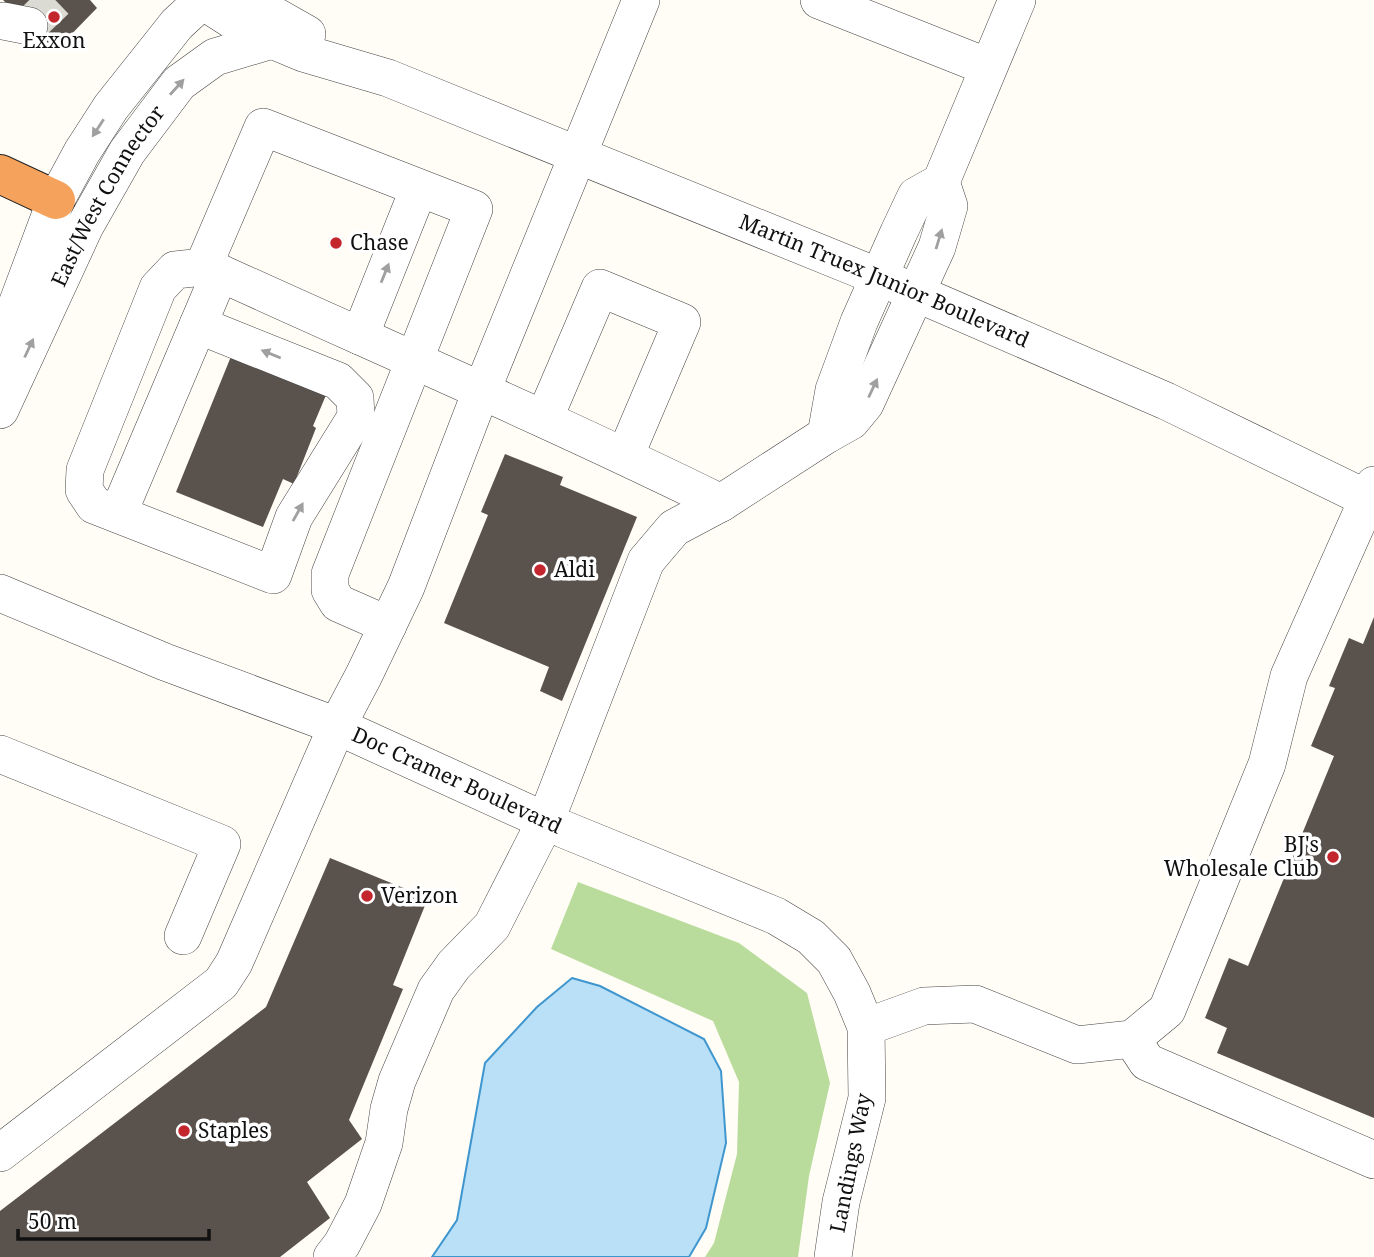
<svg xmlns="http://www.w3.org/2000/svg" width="1374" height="1257" viewBox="0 0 1374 1257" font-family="'Noto Serif',serif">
	<rect width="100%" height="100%" fill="#fffdf5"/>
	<polygon fill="#b9dc9c" points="578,882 739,943 807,993 830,1083 809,1176 798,1257 705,1257 714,1243 737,1154 739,1082 713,1021 551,949"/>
	<polygon fill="#b9e0f7" stroke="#3f96cf" stroke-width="2" points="572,978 600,986 704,1039 721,1071 726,1143 706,1228 689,1257 432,1257 457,1220 485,1063 537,1007"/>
	<g fill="#5a524d">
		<polygon points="3,0 90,0 97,8 55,51"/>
		<polygon points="234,349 329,388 313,426 316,428 294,484 283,479 263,527 176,492"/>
		<polygon points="505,454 563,477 560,485 637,517 562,701 540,691 549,667 444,623 488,515 481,512"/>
		<polygon points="1374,617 1374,1118 1217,1053 1227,1028 1205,1018 1229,958 1248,966 1334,756 1311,746 1335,688 1329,686 1349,638 1363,644"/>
		<polygon points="330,858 428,898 393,985 403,989 349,1120 362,1139 307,1182 330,1218 280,1257 0,1257 0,1211 266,1007"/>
	</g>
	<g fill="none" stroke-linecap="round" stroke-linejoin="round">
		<polyline stroke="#dbdad3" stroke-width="37" stroke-dasharray="37 18" stroke-linecap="butt" points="29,26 56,0"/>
		<g stroke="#444" stroke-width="38">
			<g id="minor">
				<path id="s1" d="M 201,0 L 248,30 L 303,53 L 388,78 L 879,277 L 1166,401 L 1374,502"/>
				<polyline points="252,0 268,12 307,34"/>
				<polyline points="819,0 988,67"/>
				<polyline points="3,21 29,26"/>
				<polyline points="198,325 338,381 355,398 356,417 294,517 273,575 94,505 84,490 85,470 158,288 175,270 203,267"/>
				<polyline points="360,336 419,188"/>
				<polyline points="0,350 56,200 82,152 111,107 177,24 203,0"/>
				<path id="s2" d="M 0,410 L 85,226 L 127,152 L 179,83 L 215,57 L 272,40"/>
				<polyline points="544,419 600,288 682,322 625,456"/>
				<polyline points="826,435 834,390 859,322 899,232 916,196 941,182 1017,0"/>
				<polyline points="118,514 220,273"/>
				<path id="s3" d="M 0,593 L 165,662 L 337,726 L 563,829 L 776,916 L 811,937 L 834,960 L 852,993 L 866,1027 L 867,1098 L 841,1202 L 833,1257"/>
				<path d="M 388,625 L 338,603 L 330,590 L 330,574 L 474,209 L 263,127 L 203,267 L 220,273 C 387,349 556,422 721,503"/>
				<polyline points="0,754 222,844 183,936"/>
				<polyline points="866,1027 924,1006 975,1004 1077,1045 1132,1039 1167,1010 1267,764 1289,676 1374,485"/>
				<polyline points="1132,1039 1147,1062 1374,1160"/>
				<polyline points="0,1153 221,983 234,963 337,726 364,675 406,587 475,407 641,0"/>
				<polyline points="332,1257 342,1244 363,1204 384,1143 389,1109 397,1081 436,990 454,965 492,926 546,820 646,561 674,528 721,503 826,435 851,421 865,404 937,247 949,206 941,182"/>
			</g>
		</g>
		<g stroke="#222" stroke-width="40">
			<polyline id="highway" points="0,174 56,200"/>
		</g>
		<use href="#minor" stroke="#fff" stroke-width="37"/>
		<use href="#highway" stroke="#f5a25d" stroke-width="38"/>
	</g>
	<defs><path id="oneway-solid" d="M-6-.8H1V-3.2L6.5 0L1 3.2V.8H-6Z" transform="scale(1.75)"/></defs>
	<g fill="#a0a0a0">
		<use href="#oneway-solid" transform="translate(177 87) rotate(-48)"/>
		<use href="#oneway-solid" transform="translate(98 128) rotate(123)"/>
		<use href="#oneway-solid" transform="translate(939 239) rotate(-73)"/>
		<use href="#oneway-solid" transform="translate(385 273) rotate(-68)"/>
		<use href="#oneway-solid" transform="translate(29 348) rotate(-65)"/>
		<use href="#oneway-solid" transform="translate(271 354) rotate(-158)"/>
		<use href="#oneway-solid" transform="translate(873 388) rotate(-65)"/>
		<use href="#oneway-solid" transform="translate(298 512) rotate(-61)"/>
	</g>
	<g fill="#c4262e" stroke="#fff" stroke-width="2.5">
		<circle cx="54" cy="17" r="7"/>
		<circle cx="336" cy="243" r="7"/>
		<circle cx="540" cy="570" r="7"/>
		<circle cx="1333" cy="857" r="7"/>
		<circle cx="367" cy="896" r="7"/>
		<circle cx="184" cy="1131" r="7"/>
	</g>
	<g text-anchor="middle" stroke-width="7" stroke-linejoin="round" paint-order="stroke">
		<g font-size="21" fill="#111" stroke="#fff" text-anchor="start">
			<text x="54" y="48" text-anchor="middle">Exxon</text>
			<text x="350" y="250">Chase</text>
			<text x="554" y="577">Aldi</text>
			<text x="1319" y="852" text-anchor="end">BJ's<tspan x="1319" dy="24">Wholesale Club</tspan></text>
			<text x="381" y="903">Verizon</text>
			<text x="198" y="1138">Staples</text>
		</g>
		<g font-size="21" fill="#111" stroke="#fff">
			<text dy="7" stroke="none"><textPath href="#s2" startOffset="240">East/West Connector</textPath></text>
			<text dy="7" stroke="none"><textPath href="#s1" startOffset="740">Martin Truex Junior Boulevard</textPath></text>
			<text dy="7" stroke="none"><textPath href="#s3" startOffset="494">Doc Cramer Boulevard</textPath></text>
			<text transform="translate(851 1163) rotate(-79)" y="7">Landings Way</text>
		</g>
	</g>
	<path d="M18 1229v10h191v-10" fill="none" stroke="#111111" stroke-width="3.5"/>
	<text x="28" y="1229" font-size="21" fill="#111111" stroke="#ffffff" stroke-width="5" paint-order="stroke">50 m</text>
</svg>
